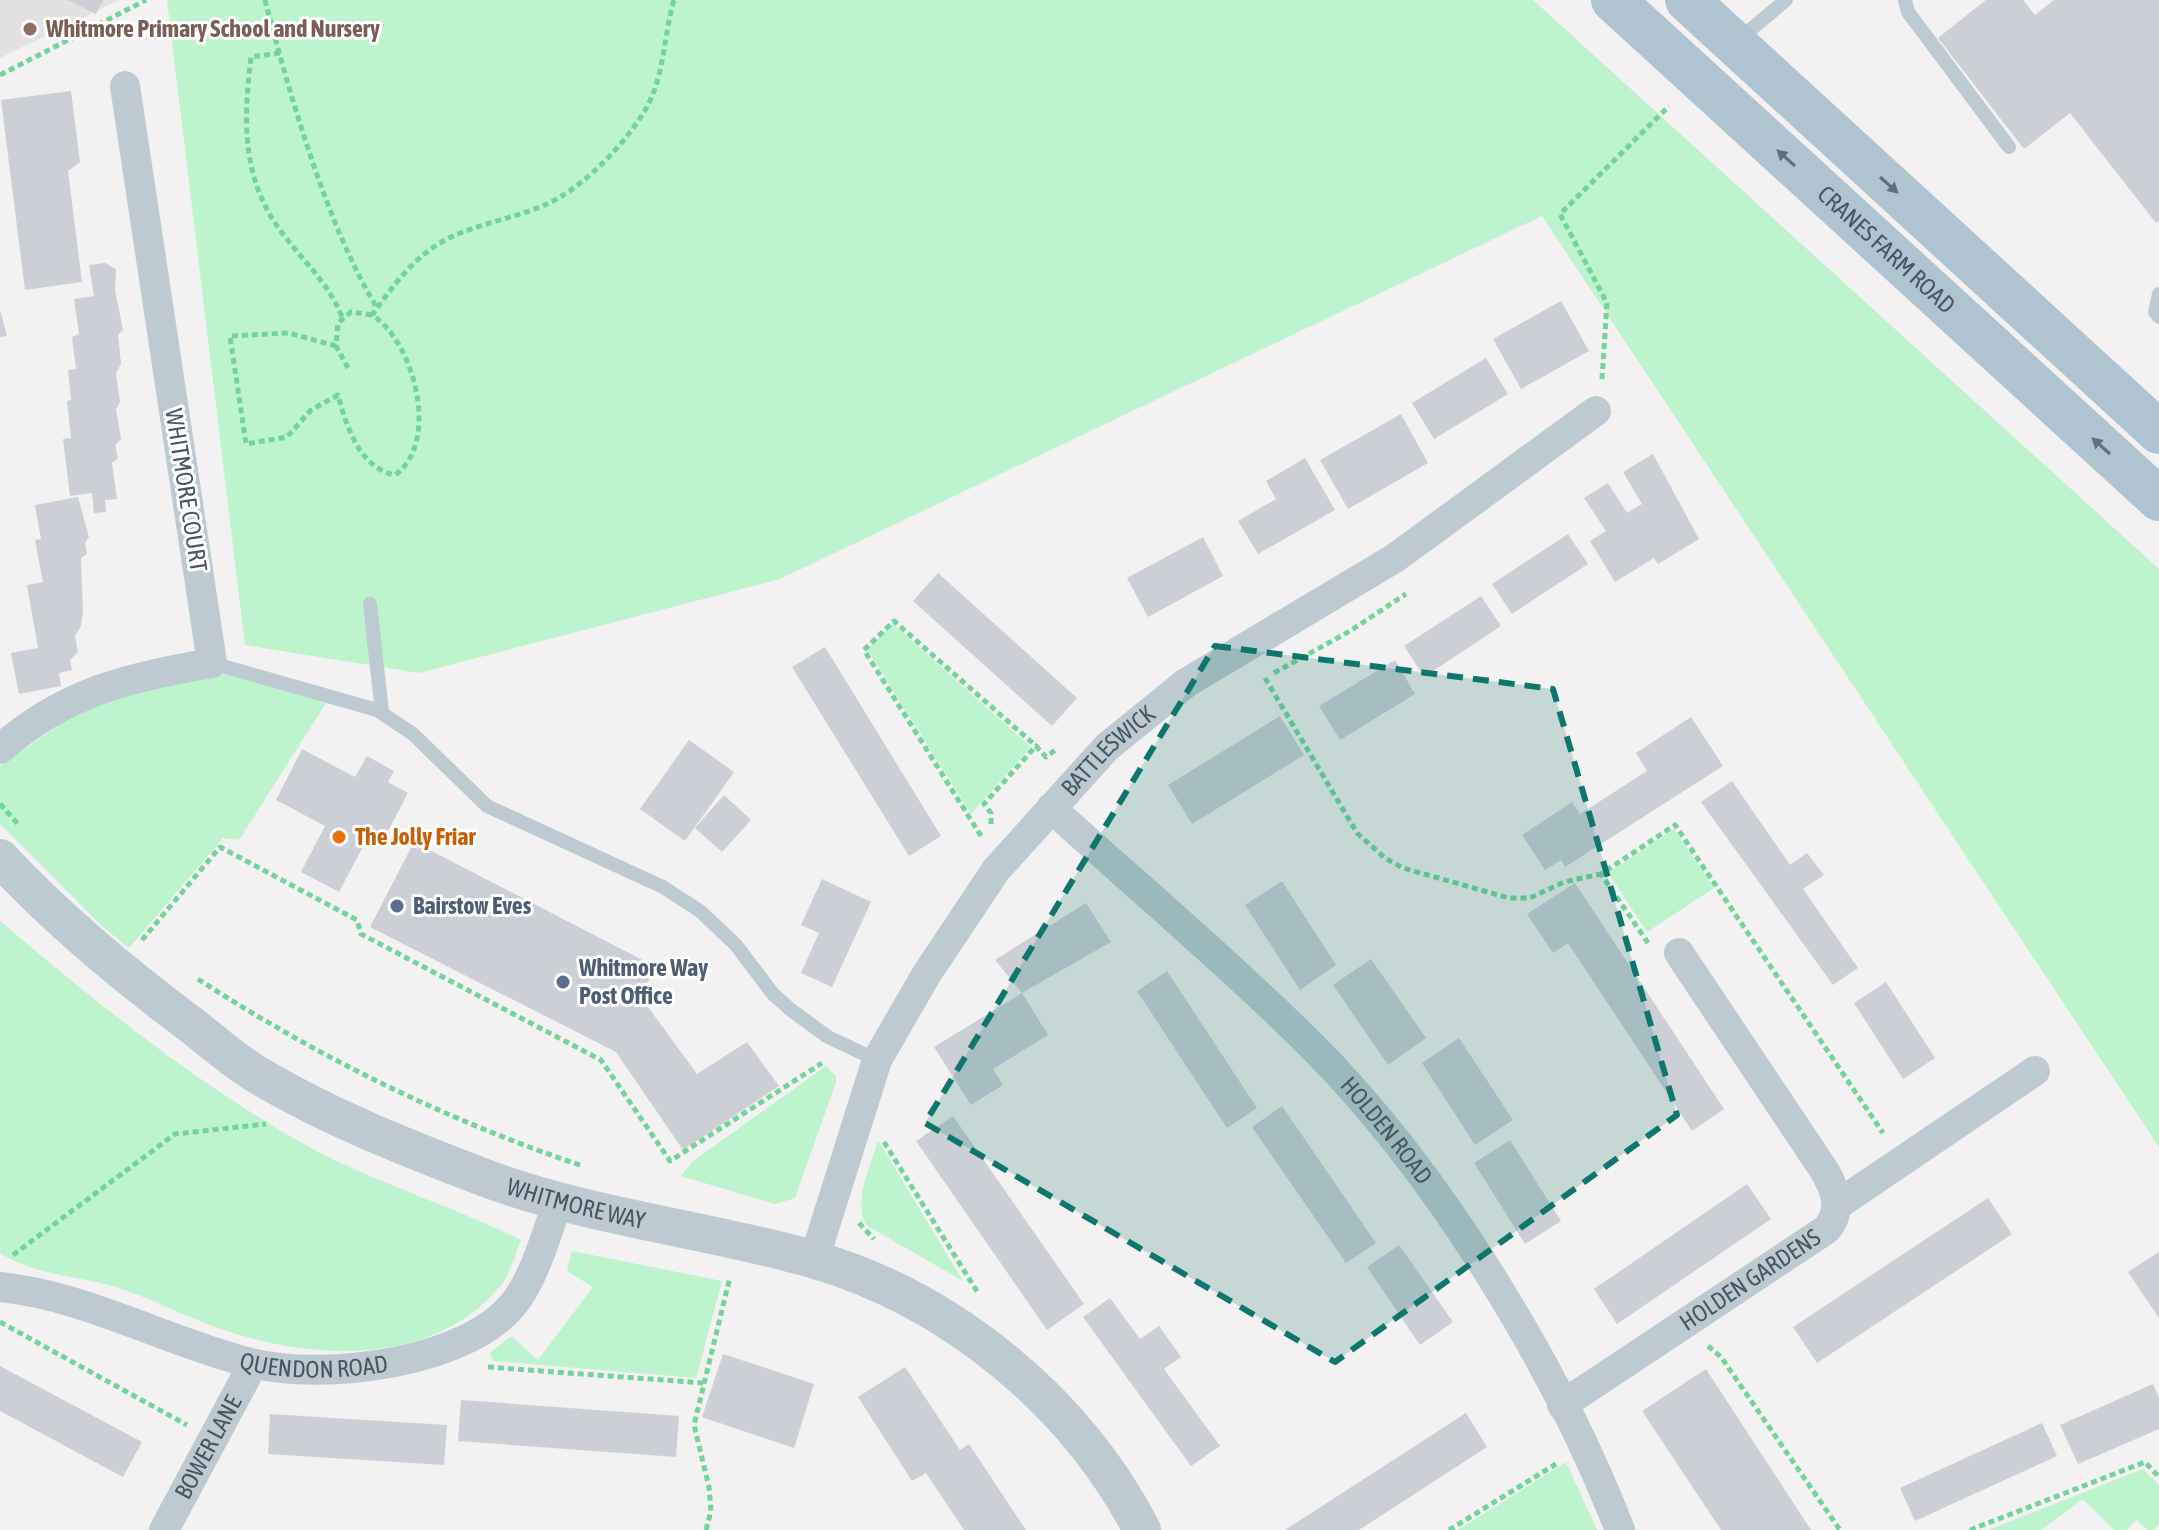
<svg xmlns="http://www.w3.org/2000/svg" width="2159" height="1530" viewBox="0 0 2159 1530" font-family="'Asap Condensed',sans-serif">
	<rect width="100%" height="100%" fill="#f3f1f1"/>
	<polygon fill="#e4e1e3" points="0,0 119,0 0,58"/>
	<g fill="#bdf3cd">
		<polygon points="167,0 1533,0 2159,569 2159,1147 1542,216 780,579 419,673 245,645"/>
		<polygon points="893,624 1031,747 971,814 867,649"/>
		<polygon points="230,673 326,703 239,840 223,838 129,948 103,927 0,824 0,766 81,710 152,682"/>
		<polygon points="1674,829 1714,888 1647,932 1608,873"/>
		<path d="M 0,921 C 94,1001 187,1076 293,1138 C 365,1180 446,1203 521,1240 C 515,1254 510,1274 501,1285 C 436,1366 314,1361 224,1330 C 191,1319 160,1303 128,1291 C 85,1275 39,1278 0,1253 Z"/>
		<polygon points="826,1066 836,1076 836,1082 795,1198 775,1204 681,1176 693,1161"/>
		<path d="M 878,1140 L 963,1281 L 866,1225 C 853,1201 871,1165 878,1140 Z"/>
		<polygon points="572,1251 722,1281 696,1378 493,1361 490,1353 511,1336 538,1360 593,1287 567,1271"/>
		<polygon points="1566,1462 1597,1530 1458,1530"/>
		<polygon points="2143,1469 2159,1485 2159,1524 2154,1530 2148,1530 2136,1520 2127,1530 2114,1530 2083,1499 2041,1530 1988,1530"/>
	</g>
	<g fill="#ccd0d6">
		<polygon points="67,0 103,0 96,14"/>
		<polygon points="1986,0 2023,0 2035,15 2054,0 2159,0 2159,221 2156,223 2070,113 2024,149 1938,38"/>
		<polygon points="71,91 80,162 68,171 82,282 25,290 1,100"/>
		<polygon points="105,263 116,269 115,290 123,330 118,335 121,364 116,373 120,402 116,409 121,439 115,445 118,458 112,463 117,499 105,500 106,512 94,513 92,493 70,496 63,439 71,438 67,401 71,400 68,370 76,369 72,337 79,334 74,299 94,296 89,265"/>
		<polygon points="1561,301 1589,351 1521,389 1493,339"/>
		<polygon points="0,310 7,336 0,337"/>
		<polygon points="1486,358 1508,394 1434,439 1412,403"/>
		<polygon points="1401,414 1428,463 1348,509 1320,460"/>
		<polygon points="1653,454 1699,539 1658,564 1654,558 1615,582 1590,541 1606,531 1584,498 1608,483 1627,513 1642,504 1623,472"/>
		<polygon points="1305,458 1335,510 1258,554 1238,521 1276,499 1266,481"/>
		<polygon points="78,497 89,537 85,543 87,554 81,558 83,612 81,626 75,636 78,652 70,660 72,670 59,673 61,686 19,694 11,653 38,648 27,585 43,582 35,540 41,539 35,505"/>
		<polygon points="1568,534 1588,564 1512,614 1492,584"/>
		<polygon points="1203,537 1223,576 1148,617 1127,578"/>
		<polygon points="938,573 1077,698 1052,726 913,601"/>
		<polygon points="1481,596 1501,626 1424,677 1404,646"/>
		<polygon points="825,647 941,836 909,856 792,667"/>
		<polygon points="1395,660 1415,694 1340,740 1319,706"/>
		<polygon points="1280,716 1304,755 1192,824 1168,785"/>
		<polygon points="1691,717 1723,766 1565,867 1561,860 1545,870 1522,835 1572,802 1580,814 1647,771 1636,753"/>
		<polygon points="689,740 734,772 685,841 640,809"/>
		<polygon points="302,749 355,777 367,756 394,771 388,782 408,793 379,848 366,841 339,892 301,872 325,826 276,800"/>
		<polygon points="1732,781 1790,865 1807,853 1824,875 1803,889 1858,968 1833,985 1701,802"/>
		<polygon points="724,795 751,820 722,852 695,828"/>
		<polygon points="414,842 656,967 640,996 697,1074 747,1042 779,1086 683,1150 616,1052 370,927"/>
		<polygon points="822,879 871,902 832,987 801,973 819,933 801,925"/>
		<polygon points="1282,881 1336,965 1300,990 1245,905"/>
		<polygon points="1575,883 1724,1109 1692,1131 1568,943 1553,953 1527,914"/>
		<polygon points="1086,903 1111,942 1022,993 995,960"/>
		<polygon points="1371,959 1426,1038 1388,1065 1333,985"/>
		<polygon points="1167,971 1257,1108 1227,1128 1137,991"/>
		<polygon points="1886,982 1935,1058 1903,1079 1854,1003"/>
		<polygon points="1022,993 1048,1035 993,1069 1003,1085 971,1105 934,1047"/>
		<polygon points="1459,1038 1513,1120 1475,1145 1422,1063"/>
		<polygon points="1282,1106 1376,1243 1346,1263 1252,1127"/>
		<polygon points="953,1116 1084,1304 1047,1330 916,1141"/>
		<polygon points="1510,1140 1561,1221 1525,1244 1474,1163"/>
		<polygon points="1747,1184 1771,1219 1617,1324 1594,1289"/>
		<polygon points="1988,1198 2012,1234 1817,1363 1793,1327"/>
		<polygon points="1399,1245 1453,1322 1420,1345 1367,1267"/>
		<polygon points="2159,1252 2159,1318 2128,1272"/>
		<polygon points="1110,1298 1140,1339 1159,1326 1181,1357 1164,1369 1220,1446 1191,1466 1083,1317"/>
		<polygon points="723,1354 814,1384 794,1448 702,1417"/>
		<polygon points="0,1366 142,1442 123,1477 0,1411"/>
		<polygon points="905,1367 960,1450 969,1444 1026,1530 964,1530 926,1473 912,1481 858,1397"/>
		<polygon points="1706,1369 1811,1530 1721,1530 1642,1411"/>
		<polygon points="2153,1384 2159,1398 2159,1429 2078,1464 2060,1425"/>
		<polygon points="461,1400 679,1416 676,1457 458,1441"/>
		<polygon points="1466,1413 1487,1447 1359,1530 1285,1530"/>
		<polygon points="270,1414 447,1425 444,1465 268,1454"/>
		<polygon points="2042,1423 2057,1456 1915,1521 1900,1488"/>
	</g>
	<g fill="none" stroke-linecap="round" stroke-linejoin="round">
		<g stroke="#72d49a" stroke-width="5" stroke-dasharray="6 4" stroke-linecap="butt">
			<path d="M 265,0 C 290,95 326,224 377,308"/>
			<path d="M 280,53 L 251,57 C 244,115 241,171 275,223 C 297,256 327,279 342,317"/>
			<polyline points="0,75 146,0"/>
			<path d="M 336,346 L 289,333 L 230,336 L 246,444 L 287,437 L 311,410 L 338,395 C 346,425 359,468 395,475 C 441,442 414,341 372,315 C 393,286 415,255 449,238 C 480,223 516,218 547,204 C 584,187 623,146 644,112 C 665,78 663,37 674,0"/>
			<polyline points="348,368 336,346 338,323 351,312 372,315"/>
			<polyline points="1602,379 1607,303 1560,214 1669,106"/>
			<polyline points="1274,673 1350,631 1406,594"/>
			<polyline points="1265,678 1357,833 1385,858 1403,868 1509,898 1530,898 1564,882 1601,874"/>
			<polyline points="0,804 18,824"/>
			<polyline points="991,824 991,813 984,804 1036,746 1046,757 1058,748"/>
			<polyline points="981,836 864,650 894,621 1036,746"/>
			<polyline points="142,940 220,847 357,920 361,934 601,1060 670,1161 822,1063"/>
			<polyline points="1648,943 1601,874 1675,825 1883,1133"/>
			<path d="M 198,979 C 316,1056 446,1120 580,1165"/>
			<polyline points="884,1142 978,1293"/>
			<polyline points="859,1223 874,1239"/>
			<polyline points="13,1255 175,1134 266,1124"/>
			<polyline points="0,1322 187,1425"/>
			<polyline points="1708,1346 1721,1357 1840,1530"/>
			<polyline points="488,1367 703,1383"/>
			<polyline points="706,1530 711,1511 709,1487 694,1425 730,1277"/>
			<polyline points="1449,1530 1556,1464"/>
			<polyline points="1970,1530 2145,1462 2159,1477"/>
		</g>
		<g stroke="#becad1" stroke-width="14">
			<polyline points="1905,0 1908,12 2009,147"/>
			<polyline points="1737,41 1786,0"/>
			<polyline points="2159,294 2155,312 2159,317"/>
			<polyline points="370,604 382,712"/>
			<polyline points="212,663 377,710 413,734 487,806 663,887 700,911 736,945 773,994 791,1010 828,1037 877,1060"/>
		</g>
		<g stroke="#becad1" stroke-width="30">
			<path d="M 0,749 C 65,692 129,677 212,663 L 125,86"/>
			<path id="s1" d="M 1051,808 C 1137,886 1227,962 1310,1044 C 1436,1169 1556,1365 1620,1530"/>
			<polyline points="1837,1205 2035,1071"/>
			<path id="s2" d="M 814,1260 L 877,1060 L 926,975 L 996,870 L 1107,747 L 1186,683 L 1395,558 L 1596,411"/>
			<path id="s3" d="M 0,1287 C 87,1296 167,1342 251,1363 C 323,1381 473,1364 518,1298 C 537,1270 546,1234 558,1203"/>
			<path id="s4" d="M 1562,1405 L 1827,1229 C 1843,1208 1836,1191 1824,1170 L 1679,953"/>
			<path id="s5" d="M 164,1530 L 253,1364"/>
		</g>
		<path stroke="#becad1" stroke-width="38" id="s6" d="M 0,858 C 58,920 123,974 190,1024 C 212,1041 233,1060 256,1074 C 326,1116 404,1147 480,1176 C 587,1217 702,1228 812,1259 C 951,1299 1076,1402 1142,1530"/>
		<g stroke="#afc3d1" stroke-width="44">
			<path id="s7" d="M 1613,0 L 2159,499"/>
			<polyline points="1687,0 2159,432"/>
		</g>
	</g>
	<defs><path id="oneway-solid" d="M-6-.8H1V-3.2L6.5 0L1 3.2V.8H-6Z" transform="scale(2)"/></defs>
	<g fill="#61717c">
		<use href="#oneway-solid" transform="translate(1786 158) rotate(-138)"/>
		<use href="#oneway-solid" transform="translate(1889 185) rotate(42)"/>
		<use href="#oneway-solid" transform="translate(2101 446) rotate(-138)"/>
	</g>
	<path fill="#0f766e" fill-opacity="0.2" stroke="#0f766e" stroke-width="6" stroke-dasharray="16 10" stroke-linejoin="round" d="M 1215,646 L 1553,689 L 1677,1115 L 1335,1362 L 925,1123 Z"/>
	<circle fill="#8d6e63" stroke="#fff" stroke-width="3" cx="30" cy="29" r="8"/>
	<circle fill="#e8710a" stroke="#fff" stroke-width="3" cx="339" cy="837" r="8"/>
	<g fill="#5c6f8a" stroke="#fff" stroke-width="3">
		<circle cx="397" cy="906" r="8"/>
		<circle cx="563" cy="982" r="8"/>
	</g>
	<g text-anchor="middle" stroke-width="6" stroke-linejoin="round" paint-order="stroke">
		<g font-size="24" font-weight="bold" fill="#785e54" stroke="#fff" text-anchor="start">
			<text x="46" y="37">Whitmore Primary School and Nursery</text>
		</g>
		<g font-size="24" fill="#475660" stroke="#fff">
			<text dy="8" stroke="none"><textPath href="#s7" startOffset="370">CRANES FARM ROAD</textPath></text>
			<text transform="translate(186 490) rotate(81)" y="8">WHITMORE COURT</text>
			<text dy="8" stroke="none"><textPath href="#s2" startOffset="598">BATTLESWICK</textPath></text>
			<text dy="8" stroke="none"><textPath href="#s1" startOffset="466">HOLDEN ROAD</textPath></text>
			<text dy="8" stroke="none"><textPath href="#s6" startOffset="682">WHITMORE WAY</textPath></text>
			<text dy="8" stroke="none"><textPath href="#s4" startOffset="226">HOLDEN GARDENS</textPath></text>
			<text dy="8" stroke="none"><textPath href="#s3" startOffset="326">QUENDON ROAD</textPath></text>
			<text dy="8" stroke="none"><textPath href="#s5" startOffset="94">BOWER LANE</textPath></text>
		</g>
		<g font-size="24" font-weight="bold" fill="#c56008" stroke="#fff" text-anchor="start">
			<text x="355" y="845">The Jolly Friar</text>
		</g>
		<g font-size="24" font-weight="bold" fill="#4e5e75" stroke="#fff" text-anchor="start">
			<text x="413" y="914">Bairstow Eves</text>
			<text x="579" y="976">Whitmore Way<tspan x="579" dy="28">Post Office</tspan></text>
		</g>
	</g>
</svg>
